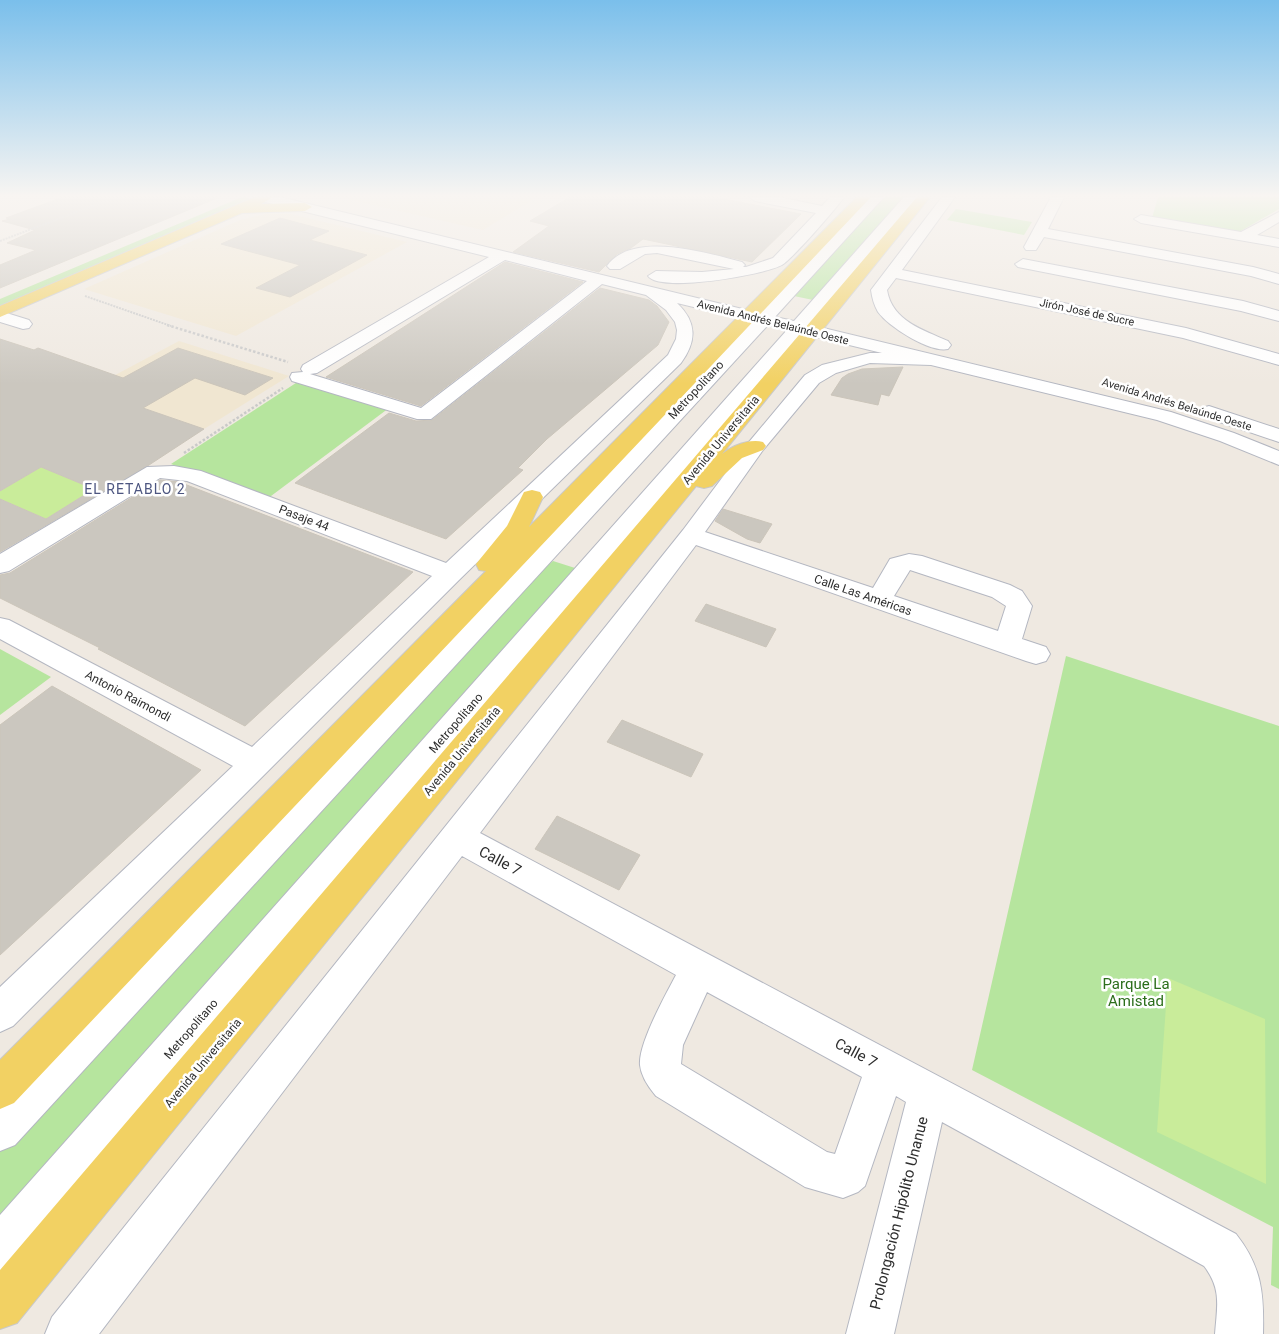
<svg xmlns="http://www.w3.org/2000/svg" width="1279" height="1334" viewBox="0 0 1279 1334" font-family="Roboto,sans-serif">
	<rect width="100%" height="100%" fill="#efe9e1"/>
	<g fill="#f0e6d1">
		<polygon points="338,197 537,197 483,230"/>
		<polygon points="266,214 291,214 407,242 236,336 84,289 240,220"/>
		<polygon points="179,341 289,376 204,429 89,389"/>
	</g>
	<g fill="#b6e59e">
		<polygon points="242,197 257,199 0,307 0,299"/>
		<polygon points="884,197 906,197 813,300 794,296"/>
		<polygon points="1158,197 1279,197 1279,209 1239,232 1152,218"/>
		<polygon points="956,209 1032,222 1024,235 947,220"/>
		<polygon points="299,381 389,408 267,499 171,464"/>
		<polygon points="553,561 575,568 571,579 0,1229 0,1151 539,572"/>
		<polygon points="0,649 51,677 0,715"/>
		<polygon points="1066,656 1279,726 1279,1289 1271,1285 1273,1227 972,1070"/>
	</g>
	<g fill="#c9ec9a">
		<polygon points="41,467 94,489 46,519 0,499 0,491"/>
		<polygon points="1168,978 1265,1019 1266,1184 1157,1132"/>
	</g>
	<g fill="#cbc7bf" stroke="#cbc5ba">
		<polygon points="63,197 217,197 217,198 0,288 0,265 36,250 7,243 35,230 2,221 10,219 6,218"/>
		<polygon points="570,197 713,197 801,214 752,262 643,239 631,248 617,254 599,272 513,252 549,226 530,221"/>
		<polygon points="280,218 329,231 310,240 367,255 290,297 256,288 300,265 221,244"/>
		<polygon points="505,262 583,282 421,406 326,377"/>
		<polygon points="600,288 649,300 657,306 669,322 658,345 547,439 518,468 523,470 446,539 295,483 389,413 416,421 432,420"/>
		<polygon points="0,339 34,350 38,348 123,378 178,348 273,378 245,395 195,378 143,408 204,429 149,465 0,552 0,499 46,519 94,489 41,467 0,491"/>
		<polygon points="903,367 889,396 881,394 878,405 831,395 842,378 848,374 862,369"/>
		<polygon points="160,480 179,482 413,572 245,726 98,649 100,648 0,598 0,575 10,573"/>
		<polygon points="723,509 772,524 760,543 747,539 715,521"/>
		<polygon points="706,604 776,629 766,647 695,621"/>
		<polygon points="52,686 201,770 0,955 0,725"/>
		<polygon points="622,720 703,754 691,777 607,742"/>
		<polygon points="557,816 640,855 619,890 535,849"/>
	</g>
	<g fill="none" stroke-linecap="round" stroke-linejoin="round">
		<g stroke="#b4b7c1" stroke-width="2">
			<g id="minor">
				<path d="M 256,197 L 280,197 L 759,313 L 870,197 L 884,197 L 775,317 L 794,321 L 904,197 L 918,197 L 811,325 L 1171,412 L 1234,433 L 1279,451 L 1279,465 L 1220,441 L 1157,420 L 931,365 L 870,363 L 836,373 L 819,383 L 763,450 L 705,532 L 873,588 L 890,559 L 909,554 L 922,556 L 1010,585 L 1022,591 L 1032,606 L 1022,639 L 1046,647 L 1050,654 L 1046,661 L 1036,664 L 1026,661 L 696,545 L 480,833 L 1236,1234 C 1262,1267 1264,1294 1263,1334 L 1215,1334 C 1217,1307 1222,1289 1204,1266 L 942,1122 L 894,1334 L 846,1334 L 906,1102 L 896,1096 L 865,1186 L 858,1192 L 843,1198 L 805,1187 L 656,1096 C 649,1088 641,1076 640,1065 C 638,1044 666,994 676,975 L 462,856 L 99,1334 L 45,1334 L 52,1317 L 683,530 L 749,442 L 805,375 L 822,365 L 870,353 L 882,353 L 804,334 L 16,1265 L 0,1272 L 0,1215 L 787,330 L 768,325 L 15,1145 L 0,1151 L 0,1100 L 751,321 L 677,303 C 697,322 697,341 681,363 L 459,580 L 13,1026 L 0,1032 L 0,987 L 233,766 L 0,639 L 0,618 L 9,620 L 252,747 L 432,576 L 187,481 L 160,478 L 9,571 L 0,573 L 0,554 L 147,467 L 174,466 L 201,471 L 446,563 L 668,355 L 676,339 L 677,330 L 675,322 L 666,310 L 646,295 L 602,284 L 431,419 L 417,419 L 292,381 L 290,377 L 292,373 L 303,372 L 301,369 L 303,365 L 489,257 L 257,200 ZM 505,260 L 587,281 L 421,408 L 310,374 L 317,373 ZM 910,570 L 992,597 L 1006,606 L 998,631 L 894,596 ZM 707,992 L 862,1077 L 835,1154 L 827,1152 L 681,1064 L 683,1045 Z"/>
				<path d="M 749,197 L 779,197 L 822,206 L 830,197 L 844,197 C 836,209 792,259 782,265 C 764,275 660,293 648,276 L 656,271 L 702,272 L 734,269 L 657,253 L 645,254 L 620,269 L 610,269 L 607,266 C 632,230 707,253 742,262 L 745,265 L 743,267 L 746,267 L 773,258 L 816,213 L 755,201 Z"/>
				<path d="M 942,197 L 955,197 L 902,270 L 1186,328 L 1279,354 L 1279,365 L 1183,338 L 896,278 L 887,290 C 892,321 923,330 948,341 L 951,345 L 948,349 C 930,353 889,327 878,312 C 874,305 872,298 871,290 Z"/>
				<polygon points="1051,197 1064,197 1048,229 1253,267 1279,274 1279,284 1251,276 1044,237 1036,250 1026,250 1024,247"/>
				<polygon points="1279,212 1279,222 1257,235 1279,239 1279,247 1141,223 1134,219 1141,215 1241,232"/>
				<polygon points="1023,259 1243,301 1279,311 1279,321 1241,311 1018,267 1015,264"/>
				<polygon points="0,311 29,320 32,324 29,328 23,329 0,322"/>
				<polygon points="1209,406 1279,429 1279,442 1202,416 1199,412 1202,408"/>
			</g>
		</g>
		<g stroke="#c9c9c9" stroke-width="2">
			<g id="major">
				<polygon points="255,197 273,197 261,204 305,203 312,207 305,211 242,213 0,317 0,306"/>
				<polygon points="857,197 871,197 14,1103 0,1109 0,1060 486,571 479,570 476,564 507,526 524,492 532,490 540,492 543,497 529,527"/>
				<path d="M 917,197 L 930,197 L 722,454 C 732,446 750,438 763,442 L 766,446 L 763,450 L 742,458 L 712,486 L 704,488 L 696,486 L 17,1323 L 0,1329 L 0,1270 Z"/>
			</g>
		</g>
		<g stroke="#c9c9c9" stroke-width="2" stroke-dasharray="2 1" stroke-linecap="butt">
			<polyline points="0,241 116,197"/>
			<polyline points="85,296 171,326"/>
		</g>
		<g stroke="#c9c9c9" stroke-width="2.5" stroke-dasharray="2.5 2" stroke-linecap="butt">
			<polyline points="167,325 288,362"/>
			<polyline points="184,453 283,388"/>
		</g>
		<use href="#minor" fill="#fff" fill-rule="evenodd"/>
		<use href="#major" fill="#f2d163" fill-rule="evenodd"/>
	</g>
	<linearGradient id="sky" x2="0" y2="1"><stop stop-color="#7abfeb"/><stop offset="0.51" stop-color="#f8f5f2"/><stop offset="1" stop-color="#f8f5f2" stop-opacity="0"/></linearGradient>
	<rect width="1279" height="384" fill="url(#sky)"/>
	<g text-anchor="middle" stroke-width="5" stroke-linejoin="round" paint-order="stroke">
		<g font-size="11" fill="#2e2e2e" stroke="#fff">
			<text transform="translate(1087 312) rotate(12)" y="4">Jirón José de Sucre</text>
			<text transform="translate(773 322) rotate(14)" y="4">Avenida Andrés Belaúnde Oeste</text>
			<text transform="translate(1177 404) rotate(17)" y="4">Avenida Andrés Belaúnde Oeste</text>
		</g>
		<g font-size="12" fill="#2e2e2e" stroke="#fff">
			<text transform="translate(696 390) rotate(-47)" y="4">Metropolitano</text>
			<text transform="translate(721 440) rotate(-50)" y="4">Avenida Universitaria</text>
			<text transform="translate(304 518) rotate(21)" y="4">Pasaje 44</text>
			<text transform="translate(863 595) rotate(19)" y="4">Calle Las Américas</text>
			<text transform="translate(128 696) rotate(28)" y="4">Antonio Raimondi</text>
			<text transform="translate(456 723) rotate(-49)" y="4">Metropolitano</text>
			<text transform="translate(462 751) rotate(-50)" y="4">Avenida Universitaria</text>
			<text transform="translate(191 1029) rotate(-49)" y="4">Metropolitano</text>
			<text transform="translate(203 1063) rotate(-50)" y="4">Avenida Universitaria</text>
		</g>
		<g font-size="14" letter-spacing="1" fill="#4d5680" stroke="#fff">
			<text x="135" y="494">EL RETABLO 2</text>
		</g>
		<g font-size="15" fill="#2e2e2e" stroke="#fff">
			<text transform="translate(500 861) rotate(28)" y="5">Calle 7</text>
			<text transform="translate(856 1053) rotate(28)" y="5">Calle 7</text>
			<text transform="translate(899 1213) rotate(-76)" y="5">Prolongación Hipólito Unanue</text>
		</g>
		<g font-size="15" fill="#2c6e1b" stroke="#fff">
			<text x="1136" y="989">Parque La<tspan x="1136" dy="17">Amistad</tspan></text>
		</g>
	</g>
</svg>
